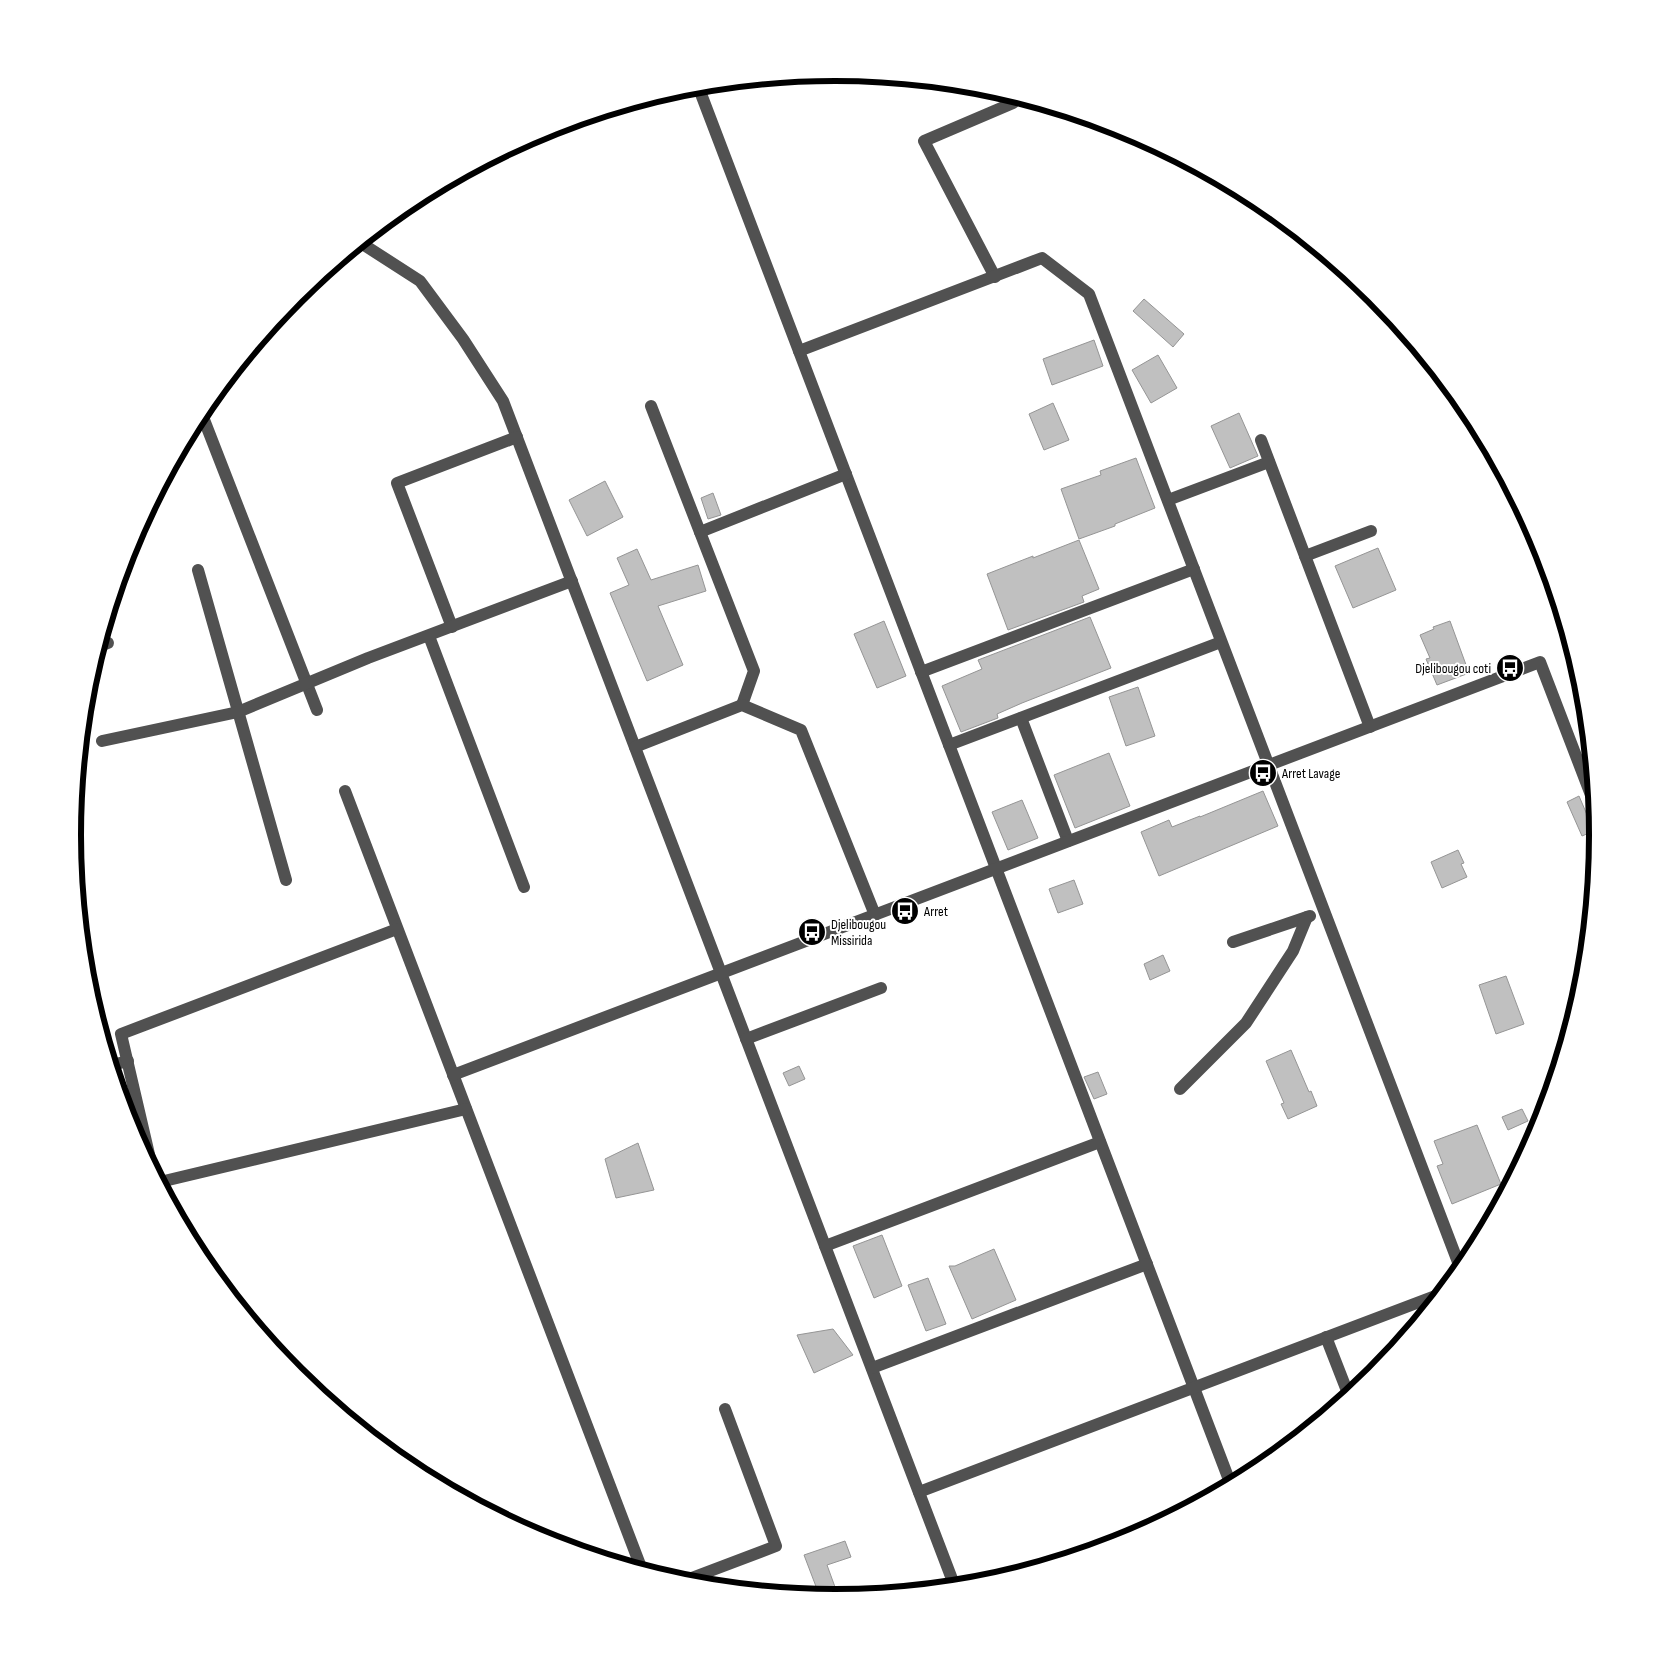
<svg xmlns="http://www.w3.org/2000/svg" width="1671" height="1671" viewBox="0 0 1671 1671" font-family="'Sofia Sans Condensed',sans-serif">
	<rect width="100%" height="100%" fill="#fff"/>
	<g fill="#c0c0c0" stroke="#959595">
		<polygon points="1144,299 1184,334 1173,347 1133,311"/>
		<polygon points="1094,340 1103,366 1052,385 1043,359"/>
		<polygon points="1158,355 1177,388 1151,403 1132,370"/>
		<polygon points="1053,403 1069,440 1044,450 1029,414"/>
		<polygon points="1239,413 1258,456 1230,468 1211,426"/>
		<polygon points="1136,458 1155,508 1115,524 1115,526 1079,539 1061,489 1101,475 1100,471"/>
		<polygon points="605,481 623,517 587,536 569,500"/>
		<polygon points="713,493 721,515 708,519 701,498"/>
		<polygon points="1079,540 1099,589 1082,596 1084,602 1008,630 987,574 1033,556 1033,558"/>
		<polygon points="1378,548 1396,590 1353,608 1335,566"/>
		<polygon points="637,549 651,580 698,565 706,591 658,606 683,665 647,681 610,593 629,585 617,558"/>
		<polygon points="1090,617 1111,668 1022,703 997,714 998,718 961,732 942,686 982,669 978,660"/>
		<polygon points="884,621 906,676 877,688 854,634"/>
		<polygon points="1450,621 1469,673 1437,685 1426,659 1430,658 1420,635 1434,629 1433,627"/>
		<polygon points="1138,687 1155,736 1126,746 1109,697"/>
		<polygon points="1109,753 1130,806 1075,828 1054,775"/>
		<polygon points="1263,791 1278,826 1159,876 1141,832 1169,820 1172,827 1200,816 1200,817"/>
		<polygon points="1579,796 1594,831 1582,836 1567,802"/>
		<polygon points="1022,800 1038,838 1008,850 992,812"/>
		<polygon points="1458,850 1464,863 1461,864 1467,877 1442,888 1431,862"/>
		<polygon points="1074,880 1083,904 1058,913 1049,889"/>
		<polygon points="1163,955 1170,971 1150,980 1144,964"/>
		<polygon points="1506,976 1524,1024 1496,1034 1479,985"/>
		<polygon points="1291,1050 1309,1092 1311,1091 1317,1106 1288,1119 1281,1104 1284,1103 1266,1061"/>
		<polygon points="799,1066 805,1079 789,1086 783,1073"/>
		<polygon points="1098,1072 1107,1094 1094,1099 1084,1077"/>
		<polygon points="1522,1109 1528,1121 1508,1130 1502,1117"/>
		<polygon points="1477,1125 1501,1184 1452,1204 1437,1166 1443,1164 1434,1141"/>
		<polygon points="638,1143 654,1190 616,1198 605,1159"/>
		<polygon points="882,1235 902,1286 874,1298 853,1246"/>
		<polygon points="994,1249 1016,1300 972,1319 949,1266 955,1266"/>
		<polygon points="928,1278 946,1324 926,1331 908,1285"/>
		<polygon points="833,1329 853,1355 814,1373 797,1335"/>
		<polygon points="845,1541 851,1557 827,1565 839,1598 820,1597 804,1555"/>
	</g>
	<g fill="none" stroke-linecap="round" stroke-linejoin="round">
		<g stroke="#515151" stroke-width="12">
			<polyline points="698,86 1231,1485"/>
			<polyline points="361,243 420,281 463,339 503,401 955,1587"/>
			<polyline points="995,277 924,141 1013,103 1010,95"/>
			<polyline points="799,351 1042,258 1089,294 1461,1270"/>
			<polyline points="651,406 754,671 742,705"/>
			<polyline points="201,412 317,710"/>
			<polyline points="1261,440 1370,727"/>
			<polyline points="1168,500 1269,462"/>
			<polyline points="700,532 846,474"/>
			<polyline points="1305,556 1371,531"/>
			<polyline points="198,570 286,880"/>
			<polyline points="452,627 397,483 517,437"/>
			<polyline points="429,636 524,887"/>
			<polyline points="100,646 108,643"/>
			<polyline points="921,672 1194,569"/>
			<polyline points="1021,718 1068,841"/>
			<polyline points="102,741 238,712 368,658 572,581"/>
			<polyline points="949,745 1221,642"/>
			<polyline points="635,747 742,705 801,730 875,915"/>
			<polyline points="345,791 642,1570"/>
			<polyline points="1233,942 1310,916"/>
			<polyline points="746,1039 881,988"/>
			<polyline points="112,1065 128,1061"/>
			<polyline points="453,1075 1540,662 1596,808"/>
			<polyline points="1180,1089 1246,1023 1293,951 1307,917"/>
			<polyline points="152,1167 121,1034 397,929"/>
			<polyline points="160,1182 466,1109"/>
			<polyline points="825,1246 1100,1142"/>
			<polyline points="1326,1337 1349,1396"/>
			<polyline points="872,1368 1147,1264"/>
			<polyline points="919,1492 1443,1293"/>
			<polyline points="681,1582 776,1546 725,1409"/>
		</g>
	</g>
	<defs>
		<g id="bus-disc" transform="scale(1.4375)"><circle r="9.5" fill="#000" stroke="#fff"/><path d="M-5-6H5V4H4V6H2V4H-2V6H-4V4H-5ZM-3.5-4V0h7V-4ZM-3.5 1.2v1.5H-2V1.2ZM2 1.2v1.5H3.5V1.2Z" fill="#fff"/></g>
	</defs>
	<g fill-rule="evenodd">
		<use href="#bus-disc" x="1510" y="668"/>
		<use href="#bus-disc" x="1263" y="773"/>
		<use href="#bus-disc" x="905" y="911"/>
		<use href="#bus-disc" x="812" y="932"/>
	</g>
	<g text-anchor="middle" stroke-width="4" stroke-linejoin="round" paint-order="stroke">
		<g font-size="14" fill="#000" stroke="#fff" text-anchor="start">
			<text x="1491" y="673" text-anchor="end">Djelibougou coti</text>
			<text x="1282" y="778">Arret Lavage</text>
			<text x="924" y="916">Arret</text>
			<text x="831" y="929">Djelibougou<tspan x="831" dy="16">Missirida</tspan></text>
		</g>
	</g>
	<path d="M0 0H1671V1671H0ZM81 835a754 754 0 1 1 1508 0a754 754 0 1 1-1508 0Z" fill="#fff" fill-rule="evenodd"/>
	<path fill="none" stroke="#000" stroke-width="6" d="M81 835a754 754 0 1 1 1508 0a754 754 0 1 1-1508 0Z"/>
</svg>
